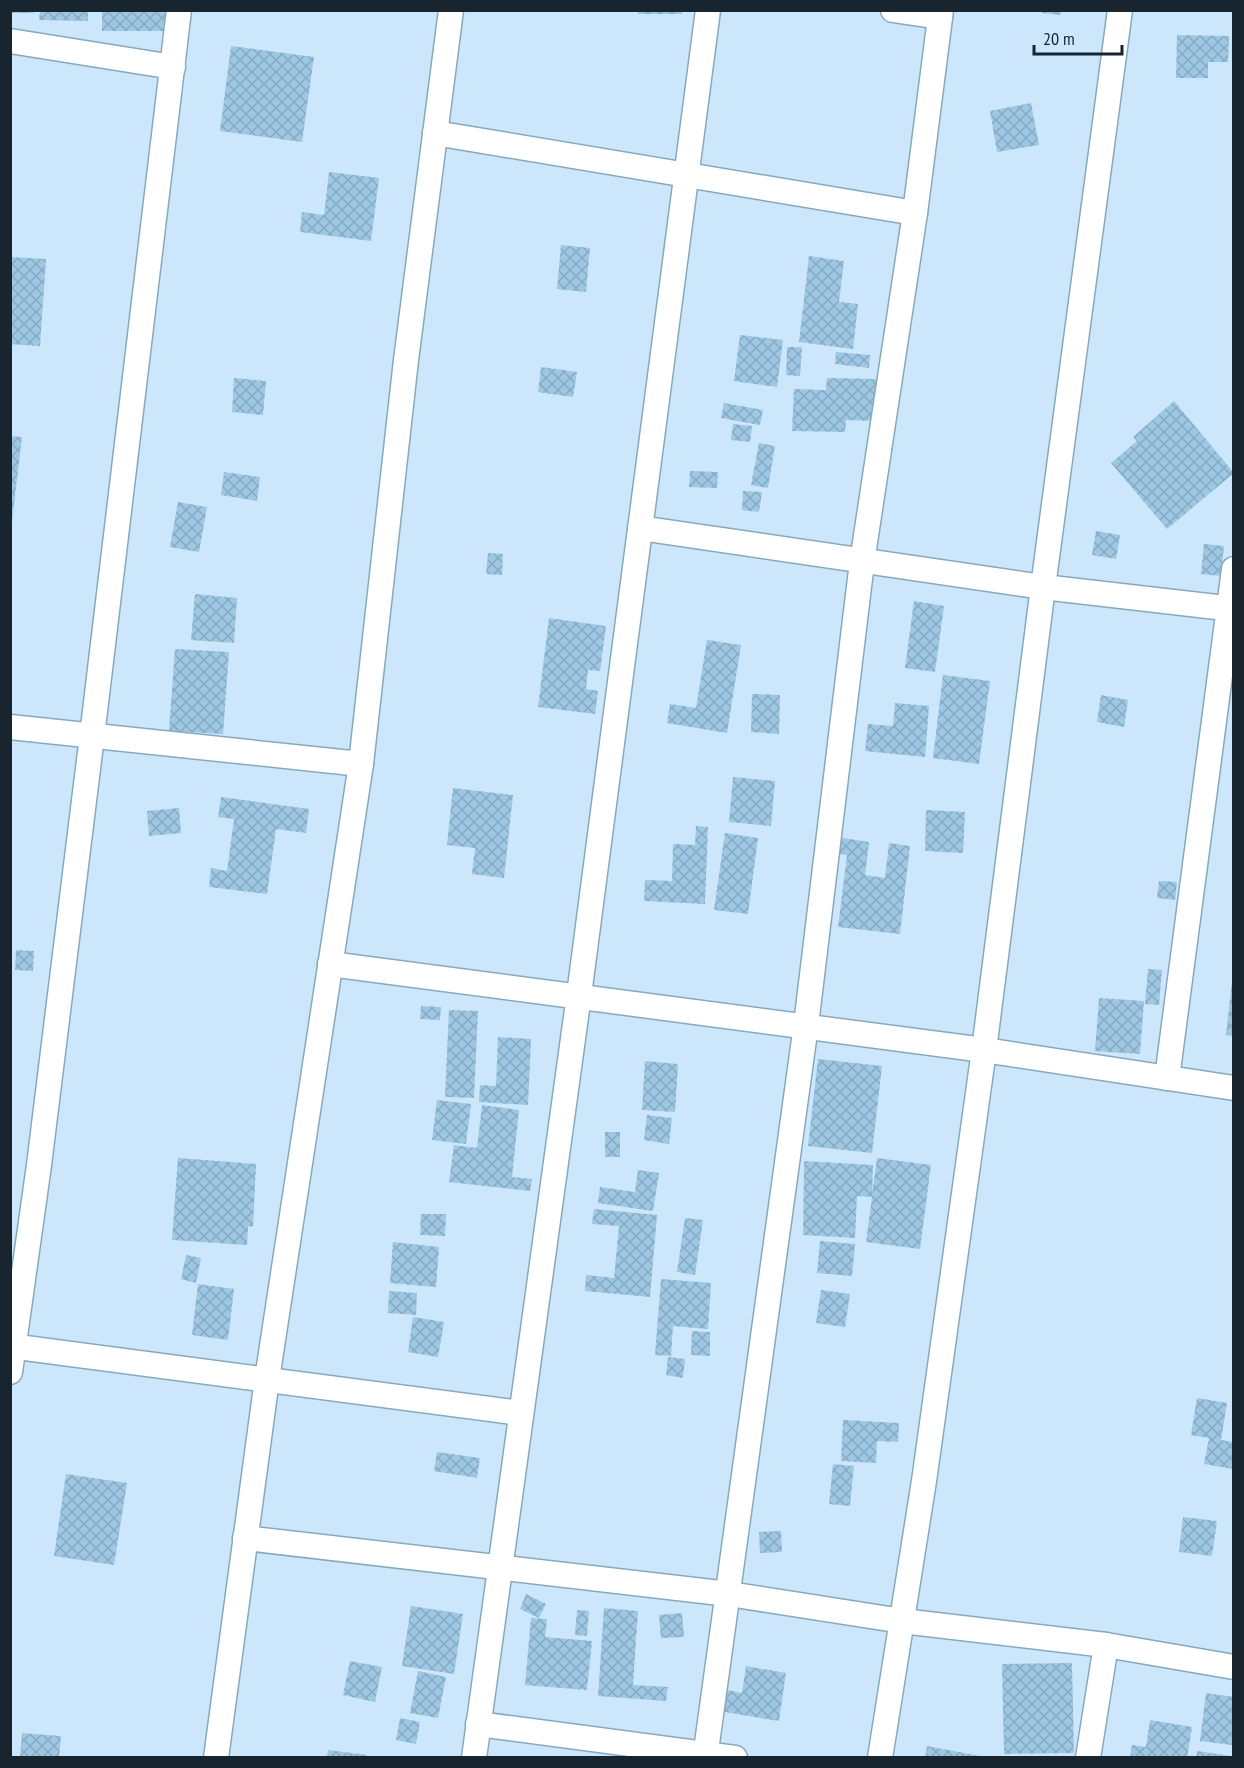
<svg xmlns="http://www.w3.org/2000/svg" width="1244" height="1768" viewBox="0 0 1244 1768" font-family="'PT Sans Narrow',sans-serif">
	<defs>
		<pattern id="building-cross-hatch" width="8" height="8" patternUnits="userSpaceOnUse" patternTransform="scale(1.5)"><rect width="8" height="8" fill="#9dc7e3"/><path d="M0 0l8 8M0 8l8-8" fill="none" stroke="#86abc3"/></pattern>
	</defs>
	<rect width="100%" height="100%" fill="#cce7fb"/>
	<g fill="url(#building-cross-hatch)">
		<rect x="10" y="10" width="24" height="3"/>
		<polygon points="40,10 88,10 88,21 39,20"/>
		<rect x="102" y="10" width="71" height="21"/>
		<rect x="638" y="10" width="44" height="4"/>
		<polygon points="1042,10 1061,10 1061,15 1042,13"/>
		<polygon points="1177,35 1229,36 1228,62 1208,62 1208,78 1176,78"/>
		<polygon points="231,46 314,57 302,142 220,131"/>
		<polygon points="1031,103 1039,145 997,152 990,111"/>
		<polygon points="329,172 379,178 371,241 300,232 302,212 324,215"/>
		<polygon points="561,245 590,248 586,292 557,289"/>
		<polygon points="809,256 844,261 839,302 858,304 853,349 799,342"/>
		<polygon points="10,257 46,259 40,346 10,344"/>
		<polygon points="740,335 783,340 777,387 734,381"/>
		<polygon points="787,347 802,347 800,376 786,375"/>
		<polygon points="836,352 870,355 869,368 835,364"/>
		<polygon points="541,367 577,372 573,397 538,392"/>
		<polygon points="234,378 266,381 263,415 232,412"/>
		<polygon points="827,378 877,379 876,421 846,420 845,432 792,431 794,389 826,390"/>
		<polygon points="1174,401 1234,473 1167,529 1111,463 1137,441 1133,437"/>
		<polygon points="724,403 763,410 760,425 721,418"/>
		<polygon points="733,424 752,426 750,442 731,440"/>
		<polygon points="10,436 22,437 12,521 10,521"/>
		<polygon points="759,443 775,446 768,488 751,485"/>
		<polygon points="690,471 718,472 717,488 689,487"/>
		<polygon points="224,472 260,477 257,501 221,495"/>
		<polygon points="743,491 762,492 759,512 742,510"/>
		<polygon points="178,502 207,507 199,552 170,547"/>
		<polygon points="1096,531 1120,535 1116,559 1092,555"/>
		<polygon points="1204,544 1224,546 1221,576 1201,574"/>
		<polygon points="488,553 503,554 502,575 486,574"/>
		<polygon points="195,594 237,598 234,643 191,640"/>
		<polygon points="914,601 944,606 935,672 905,668"/>
		<polygon points="549,618 606,626 600,671 588,670 586,689 598,691 595,714 538,707"/>
		<polygon points="707,640 741,645 727,733 667,723 670,704 696,708"/>
		<polygon points="175,649 229,652 223,734 169,731"/>
		<polygon points="943,675 990,681 979,764 933,758"/>
		<polygon points="752,694 780,695 779,734 751,732"/>
		<polygon points="1101,695 1128,700 1124,727 1097,722"/>
		<polygon points="895,703 929,706 925,757 865,751 868,724 893,726"/>
		<polygon points="733,777 775,781 771,826 729,822"/>
		<polygon points="453,788 513,795 504,878 472,874 475,848 447,845"/>
		<polygon points="221,797 309,809 306,833 276,829 267,894 209,887 211,868 227,871 234,819 218,817"/>
		<polygon points="179,808 181,833 149,836 147,811"/>
		<polygon points="926,810 965,812 963,853 925,851"/>
		<polygon points="696,826 708,827 705,904 644,901 645,880 672,881 673,844 695,845"/>
		<polygon points="725,833 758,838 748,914 714,910"/>
		<polygon points="836,837 869,842 865,875 885,878 889,843 910,846 900,934 838,927 847,855 834,853"/>
		<polygon points="1159,881 1177,882 1175,900 1157,898"/>
		<polygon points="16,950 34,951 33,971 15,970"/>
		<polygon points="1148,969 1162,970 1159,1005 1145,1004"/>
		<polygon points="1232,981 1234,981 1234,1036 1226,1035"/>
		<polygon points="1099,998 1144,1001 1140,1054 1095,1051"/>
		<polygon points="421,1006 441,1007 440,1020 420,1019"/>
		<polygon points="449,1010 478,1011 474,1098 445,1097"/>
		<polygon points="498,1037 531,1039 528,1105 479,1102 480,1085 496,1086"/>
		<polygon points="818,1059 882,1066 872,1153 808,1146"/>
		<polygon points="645,1061 678,1064 675,1112 642,1110"/>
		<polygon points="437,1100 471,1104 466,1144 432,1140"/>
		<polygon points="482,1105 519,1110 512,1177 532,1179 530,1191 449,1182 454,1145 477,1148"/>
		<polygon points="647,1115 672,1118 669,1144 644,1140"/>
		<rect x="605" y="1132" width="15" height="25"/>
		<polygon points="178,1158 256,1164 253,1227 248,1226 247,1245 172,1240"/>
		<polygon points="877,1158 931,1165 920,1249 866,1242 872,1197 857,1196 855,1238 803,1235 804,1161 873,1165 872,1195"/>
		<polygon points="638,1170 659,1173 653,1211 598,1203 600,1187 635,1192"/>
		<polygon points="594,1209 657,1215 650,1297 585,1291 586,1275 614,1278 619,1226 592,1224"/>
		<polygon points="421,1214 446,1214 445,1236 420,1235"/>
		<polygon points="685,1218 703,1220 695,1275 677,1272"/>
		<polygon points="820,1241 855,1244 852,1276 817,1273"/>
		<polygon points="393,1242 439,1247 436,1287 390,1283"/>
		<polygon points="186,1255 201,1258 196,1283 181,1279"/>
		<polygon points="661,1279 711,1283 708,1329 673,1326 671,1356 655,1355"/>
		<polygon points="198,1284 234,1289 228,1340 192,1335"/>
		<polygon points="821,1290 850,1294 845,1327 816,1323"/>
		<polygon points="389,1291 417,1293 416,1315 388,1313"/>
		<polygon points="413,1317 444,1322 438,1357 408,1352"/>
		<polygon points="692,1331 710,1332 710,1356 691,1355"/>
		<polygon points="668,1357 685,1359 683,1378 666,1375"/>
		<polygon points="1197,1398 1227,1403 1221,1440 1234,1442 1233,1469 1204,1464 1209,1438 1191,1435"/>
		<polygon points="843,1420 899,1423 898,1442 877,1441 876,1463 841,1461"/>
		<polygon points="437,1452 480,1458 477,1478 434,1471"/>
		<polygon points="833,1464 854,1466 850,1506 829,1504"/>
		<polygon points="66,1474 127,1483 114,1565 54,1556"/>
		<polygon points="1183,1517 1217,1521 1212,1556 1179,1552"/>
		<polygon points="781,1531 782,1552 760,1553 759,1532"/>
		<polygon points="526,1594 546,1604 539,1618 520,1609"/>
		<polygon points="411,1606 463,1614 454,1674 402,1666"/>
		<polygon points="604,1608 638,1611 633,1685 668,1687 666,1701 598,1696"/>
		<polygon points="577,1610 589,1611 587,1636 575,1635"/>
		<polygon points="682,1613 684,1637 661,1638 659,1615"/>
		<polygon points="531,1618 547,1619 545,1637 592,1641 587,1690 525,1685"/>
		<polygon points="350,1661 382,1667 375,1702 343,1695"/>
		<polygon points="1072,1663 1074,1753 1004,1754 1002,1664"/>
		<polygon points="746,1666 786,1673 779,1721 719,1711 723,1689 742,1693"/>
		<polygon points="418,1671 446,1677 438,1718 410,1713"/>
		<polygon points="1206,1693 1234,1697 1232,1745 1200,1741"/>
		<polygon points="400,1718 420,1722 416,1744 396,1740"/>
		<polygon points="1150,1720 1192,1727 1187,1758 1130,1758 1132,1745 1146,1747"/>
		<polygon points="22,1733 61,1736 59,1758 20,1758"/>
		<polygon points="927,1746 980,1756 980,1758 925,1758"/>
		<polygon points="328,1750 367,1755 367,1758 327,1758"/>
		<polygon points="1197,1751 1231,1756 1230,1758 1196,1758"/>
	</g>
	<g fill="none" stroke-linecap="round" stroke-linejoin="round">
		<g stroke="#87a9bf" stroke-width="27">
			<g id="minor">
				<polyline points="893,10 940,17"/>
				<polyline points="10,41 173,67"/>
				<polyline points="435,133 915,213"/>
				<polyline points="640,528 1043,587 1234,609"/>
				<polyline points="10,727 361,764"/>
				<polyline points="330,964 984,1050 1234,1088"/>
				<polyline points="1167,1078 1234,569"/>
				<polyline points="10,1346 520,1413"/>
				<polyline points="10,1372 39,1165 92,736 179,10"/>
				<polyline points="245,1538 729,1594 902,1621 1106,1645 1234,1667"/>
				<polyline points="478,1724 735,1758"/>
				<polyline points="216,1758 267,1379 361,764 406,360 451,10"/>
				<polyline points="474,1758 579,995 708,10"/>
				<polyline points="705,1758 806,1025 862,562 915,213 941,10"/>
				<polyline points="880,1758 924,1481 984,1050 1043,587 1120,10"/>
				<polyline points="1088,1758 1106,1645"/>
			</g>
		</g>
		<use href="#minor" stroke="#fff" stroke-width="24"/>
	</g>
	<rect width="1244" height="1768" fill="none" stroke="#18252e" stroke-width="24"/>
	<path d="M1034 45v9h88v-9" fill="none" stroke="#18252e" stroke-width="3"/>
	<text x="1043" y="45" font-size="18" fill="#18252e" stroke="#cce7fb" stroke-width="4.5" paint-order="stroke">20 m</text>
</svg>
